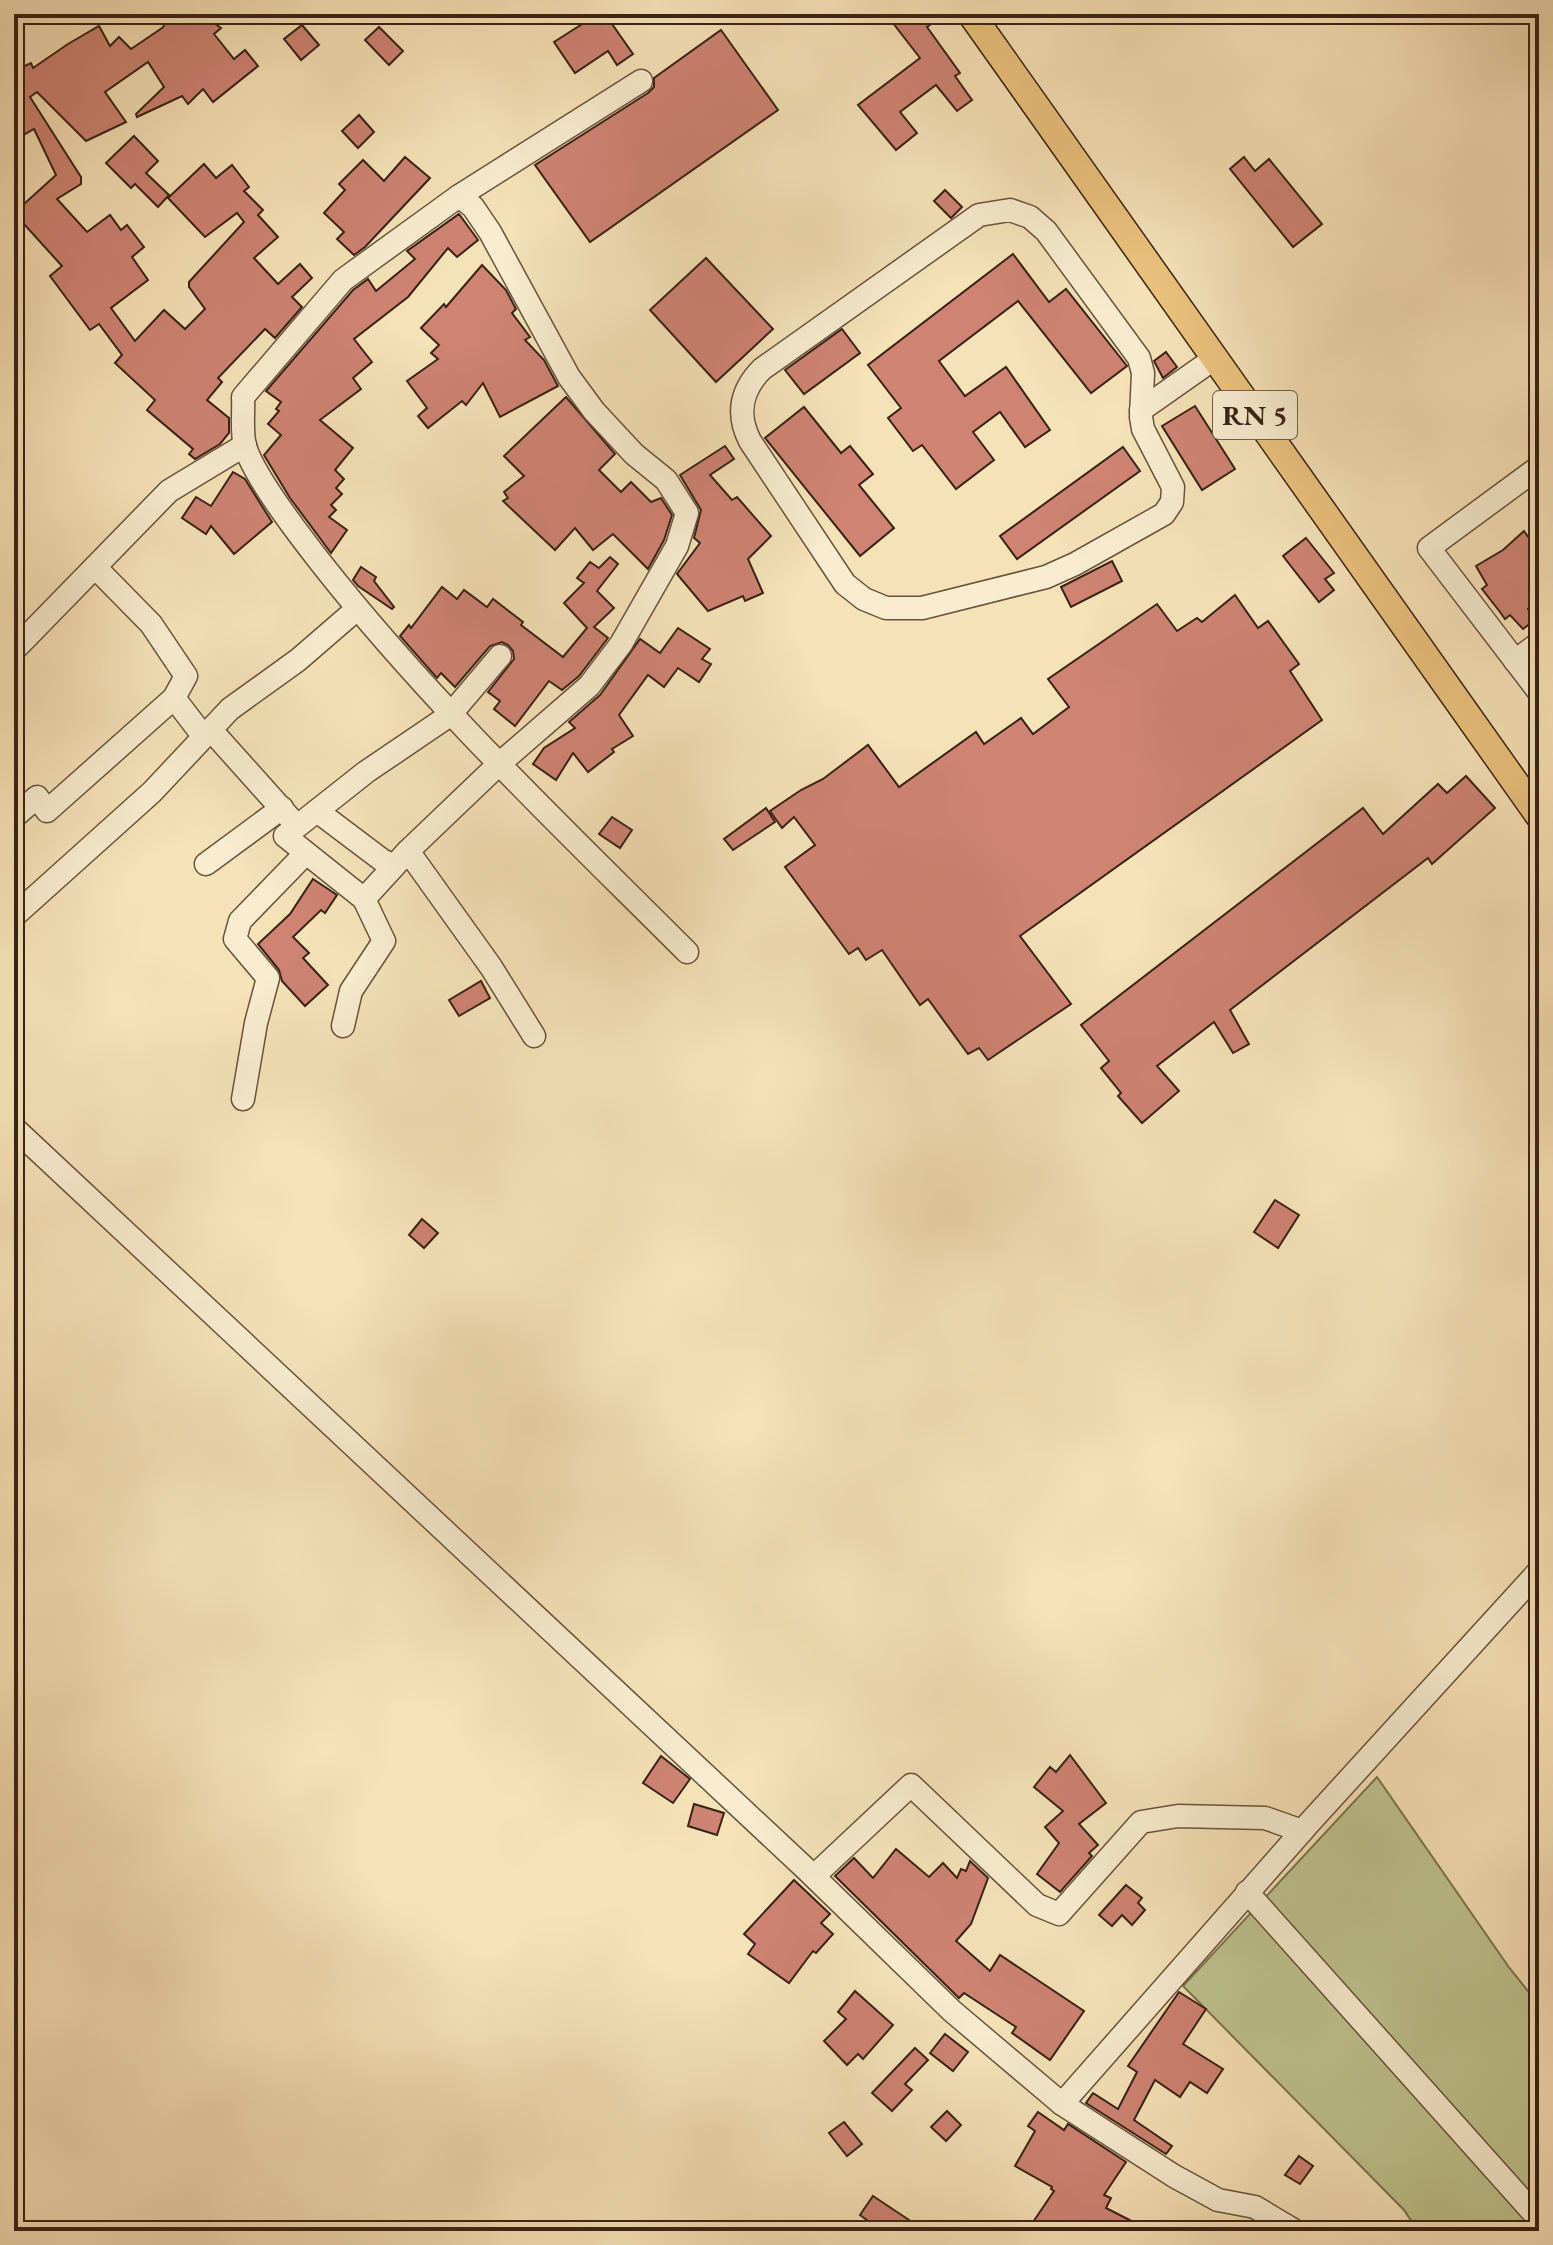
<svg xmlns="http://www.w3.org/2000/svg" width="1553" height="2245" viewBox="0 0 1553 2245" font-family="'EB Garamond',serif">
	<rect width="100%" height="100%" fill="#f6e2b7"/>
	<filter id="stains"><feTurbulence type="fractalNoise" baseFrequency=".0025" numOctaves="4"/><feColorMatrix values="0 0 0 0 .2 0 0 0 0 .09 0 0 0 0 .02 0 0 0 .5 -.17"/></filter>
	<radialGradient id="worn" r=".72"><stop offset=".6" stop-color="#630" stop-opacity="0"/><stop offset="1" stop-color="#630" stop-opacity=".3"/></radialGradient>
	<polygon fill="#bec38d" stroke="#7b7250" stroke-width="2" points="1377,1777 1508,1966 1539,2005 1539,2231 1418,2231 1404,2210 1183,1986"/>
	<g fill="#ce8373" stroke="#382214" stroke-width="2">
		<polygon points="185,14 202,14 221,28 214,34 234,59 245,50 258,66 213,102 203,89 188,104 182,96 137,117 136,114 164,87 148,62 105,92 126,122 86,141 37,92 30,97 81,177 81,184 57,199 87,232 110,215 121,230 127,225 144,247 132,257 148,280 111,308 135,341 164,310 185,329 205,309 189,287 189,282 244,222 237,213 205,237 168,198 204,164 216,178 232,165 249,187 244,191 263,210 258,215 278,237 254,258 278,284 300,264 312,278 292,297 302,307 275,338 265,329 218,378 222,382 207,400 229,418 229,433 220,444 195,459 189,454 193,449 147,410 155,400 115,363 122,355 99,324 90,330 50,276 62,266 14,213 56,175 34,129 25,134 14,111 14,71 31,63 33,68 68,44 99,26 110,46 119,37 131,49 162,28 169,19 177,24"/>
		<polygon points="598,14 605,14 633,54 617,65 608,51 575,73 554,42"/>
		<polygon points="886,14 945,14 927,27 960,73 955,76 972,100 957,111 936,85 900,112 917,133 896,150 858,105 920,58"/>
		<polygon points="302,25 319,45 301,60 284,39"/>
		<polygon points="379,27 403,51 389,65 365,40"/>
		<polygon points="721,30 778,110 590,242 535,165 648,93 654,87 654,78"/>
		<polygon points="359,115 374,132 358,148 342,131"/>
		<polygon points="134,136 158,161 146,173 169,195 158,207 135,184 131,188 106,163"/>
		<polygon points="405,157 430,178 365,247 354,255 337,239 344,232 324,213 345,190 339,184 363,160 384,181"/>
		<polygon points="1244,157 1255,171 1269,159 1322,224 1293,247 1230,169"/>
		<polygon points="945,190 962,207 951,218 934,201"/>
		<polygon points="459,214 478,240 457,257 448,248 408,297 354,339 372,362 353,378 361,389 320,420 353,448 335,470 344,479 336,488 342,494 331,505 336,510 329,517 347,530 331,553 290,498 264,455 281,435 268,424 279,411 276,409 281,402 266,391 353,290 368,279 376,291 415,259 407,251"/>
		<polygon points="1013,254 1049,302 1066,289 1127,366 1091,393 1018,301 939,361 965,396 1006,367 1050,430 1025,447 1000,412 973,432 994,460 956,489 922,445 913,451 888,418 901,408 868,365"/>
		<polygon points="706,258 773,329 716,382 650,310"/>
		<polygon points="482,265 506,290 516,309 512,313 530,337 525,340 544,360 558,386 500,417 483,383 466,405 462,401 428,428 418,416 427,408 407,381 438,359 431,353 439,345 421,328 444,304 446,307"/>
		<polygon points="842,329 860,353 804,394 785,370"/>
		<polygon points="1166,352 1177,367 1163,378 1154,361"/>
		<polygon points="566,397 615,454 599,470 621,492 631,482 651,502 661,498 672,515 664,540 648,569 613,534 593,550 575,528 555,550 503,501 508,498 504,492 524,476 504,456"/>
		<polygon points="1195,406 1235,469 1202,490 1162,426"/>
		<polygon points="804,407 841,453 850,446 873,474 859,485 894,528 860,556 765,438"/>
		<polygon points="725,446 734,459 710,475 732,500 737,497 771,536 748,559 763,593 745,601 743,596 708,611 677,574 700,543 694,538 701,510 680,475"/>
		<polygon points="1123,447 1140,471 1017,559 1000,536"/>
		<polygon points="233,472 245,479 272,522 234,554 211,526 206,534 182,518 196,497 211,506"/>
		<polygon points="1524,531 1539,552 1539,601 1528,609 1536,619 1523,629 1510,615 1505,619 1500,612 1482,589 1487,585 1476,566 1503,550"/>
		<polygon points="1306,538 1334,573 1325,579 1334,590 1319,602 1283,556"/>
		<polygon points="610,557 618,564 597,591 614,608 594,627 608,638 579,676 562,690 549,681 515,726 494,709 500,701 488,692 514,659 513,651 508,645 502,642 490,646 455,687 441,673 437,678 400,636 409,625 411,628 442,587 457,599 464,590 487,607 493,599 523,622 521,625 563,657 587,628 564,603 584,583 577,578 590,562 599,568"/>
		<polygon points="1112,561 1122,581 1071,607 1061,587"/>
		<polygon points="361,567 376,577 374,581 394,607 392,609 358,586 353,580"/>
		<polygon points="1235,595 1258,628 1268,621 1299,664 1290,671 1322,720 1020,936 1071,1004 988,1060 979,1048 968,1054 928,999 920,1005 882,950 866,960 858,948 849,954 785,867 815,845 794,817 782,828 770,811 801,790 823,779 868,745 899,787 976,732 984,744 1021,718 1033,734 1069,707 1048,679 1157,604 1177,631 1197,618 1202,622"/>
		<polygon points="678,628 710,649 702,659 711,664 699,682 678,668 664,687 648,675 619,715 633,736 612,749 614,752 588,772 573,753 556,780 533,764 544,748 575,728 569,722 600,695 640,639 660,653"/>
		<polygon points="1466,776 1495,808 1432,864 1428,858 1230,1010 1249,1044 1233,1053 1214,1022 1157,1066 1179,1091 1142,1123 1118,1096 1121,1093 1101,1068 1109,1061 1081,1025 1363,808 1383,834 1438,784 1447,793"/>
		<polygon points="766,808 775,822 733,850 724,839"/>
		<polygon points="612,817 632,830 620,848 599,834"/>
		<polygon points="313,879 337,895 325,913 321,910 293,937 309,953 303,958 328,985 305,1006 282,981 279,970 258,944 290,914"/>
		<polygon points="481,981 490,998 459,1016 449,1000"/>
		<polygon points="1275,1200 1299,1215 1278,1248 1254,1232"/>
		<polygon points="422,1219 438,1233 424,1248 409,1235"/>
		<polygon points="1070,1755 1106,1803 1079,1824 1098,1845 1089,1853 1092,1856 1060,1892 1037,1874 1059,1843 1045,1827 1063,1811 1034,1787 1050,1767 1056,1772"/>
		<polygon points="661,1756 690,1779 673,1803 643,1783"/>
		<polygon points="694,1804 724,1813 717,1835 688,1826"/>
		<polygon points="896,1849 929,1877 943,1863 957,1878 961,1869 966,1871 970,1861 988,1878 971,1924 956,1941 990,1971 1000,1955 1084,2011 1050,2060 1012,2033 1016,2027 964,1993 959,1998 835,1876 854,1858 873,1878"/>
		<polygon points="794,1880 830,1914 821,1923 833,1934 816,1953 813,1951 789,1983 748,1954 755,1944 744,1934"/>
		<polygon points="1126,1885 1142,1898 1138,1903 1145,1910 1132,1925 1122,1915 1112,1926 1099,1915"/>
		<polygon points="855,1991 893,2025 863,2059 858,2054 847,2065 824,2041 846,2019 838,2012"/>
		<polygon points="1179,1992 1206,2009 1183,2044 1223,2069 1207,2093 1190,2082 1180,2097 1155,2080 1134,2120 1172,2146 1166,2154 1086,2103 1093,2093 1118,2109 1137,2072 1128,2066"/>
		<polygon points="945,2034 968,2052 953,2071 930,2053"/>
		<polygon points="915,2048 928,2060 905,2084 912,2090 892,2111 872,2093"/>
		<polygon points="947,2111 961,2125 946,2141 931,2127"/>
		<polygon points="1038,2112 1064,2130 1068,2124 1126,2162 1104,2195 1111,2198 1106,2208 1151,2231 1027,2231 1054,2191 1051,2189 1052,2187 1015,2166 1035,2131 1028,2126"/>
		<polygon points="844,2122 862,2144 847,2156 829,2133"/>
		<polygon points="1299,2156 1313,2166 1300,2184 1285,2175"/>
		<polygon points="873,2196 909,2220 901,2231 882,2231 860,2215"/>
	</g>
	<g fill="none" stroke-linecap="round" stroke-linejoin="round">
		<g stroke="#68523d" stroke-width="25">
			<g id="minor">
				<polyline points="459,196 641,81"/>
				<path d="M 1010,210 L 1030,217 L 1046,231 L 1139,358 L 1143,373 L 1141,417 L 1143,429 L 1173,487 L 1172,502 L 1164,514 L 1075,564 L 1046,577 L 922,608 L 886,608 L 864,599 L 845,584 L 750,441 C 736,414 741,390 762,369 L 979,215 Z"/>
				<polyline points="1141,410 1215,358"/>
				<polyline points="1539,467 1429,548 1539,692"/>
				<polyline points="14,650 169,491 245,445"/>
				<path d="M 500,656 L 450,715 L 366,772 L 285,836 L 364,899 L 408,851 L 499,764 L 589,686 L 621,644 L 677,546 L 687,513 L 666,480 L 634,454 L 594,411 L 569,377 L 490,232 L 473,207 L 459,196 L 343,280 L 243,397 C 244,412 241,431 245,446 C 254,477 300,536 321,563 C 431,703 561,826 687,952"/>
				<polyline points="1515,661 1539,643"/>
				<polyline points="174,698 204,737"/>
				<polyline points="211,730 297,826"/>
				<polyline points="317,811 382,860 394,866"/>
				<polyline points="14,817 37,797 47,811 174,698 186,676 151,624 95,567"/>
				<polyline points="408,851 491,967 534,1036"/>
				<polyline points="206,864 282,808"/>
				<polyline points="14,916 152,792 230,709 298,660 357,609"/>
				<polyline points="343,1026 351,991 384,941 364,899"/>
				<polyline points="243,1099 256,1023 268,978 235,939 240,921 305,854"/>
				<polyline points="14,1128 807,1870 952,2011 1062,2104 1174,2176 1218,2200 1255,2207 1295,2231"/>
				<polyline points="814,1876 911,1785 1037,1905 1059,1914 1141,1822 1178,1816 1265,1818 1302,1831"/>
				<polyline points="1247,1892 1539,2219"/>
				<polyline points="1062,2104 1311,1821 1539,1571"/>
			</g>
		</g>
		<g stroke="#382214" stroke-width="29">
			<polyline id="major" points="971,14 1539,816"/>
		</g>
		<use href="#minor" stroke="#f9ecd0" stroke-width="22"/>
		<use href="#major" stroke="#ebc17c" stroke-width="26"/>
	</g>
	<g text-anchor="middle" stroke-width="8" stroke-linejoin="round" paint-order="stroke">
		<rect fill="#f9ecd0" stroke="#725f4c" stroke-width="2" x="1213" y="391" width="84" height="48" rx="6"/>
		<g font-size="28" font-weight="bold" fill="#382214">
			<text x="1255" y="425">RN 5</text>
		</g>
	</g>
	<rect width="1553" height="2245" fill="none" stroke="#f6e2b7" stroke-width="48"/>
	<rect x="16" y="16" width="1521" height="2213" fill="none" stroke="#382214" stroke-width="4"/>
	<rect x="24" y="24" width="1505" height="2197" fill="none" stroke="#382214" stroke-width="2"/>
	<rect width="100%" height="100%" filter="url(#stains)"/>
	<rect width="100%" height="100%" fill="url(#worn)"/>
</svg>
